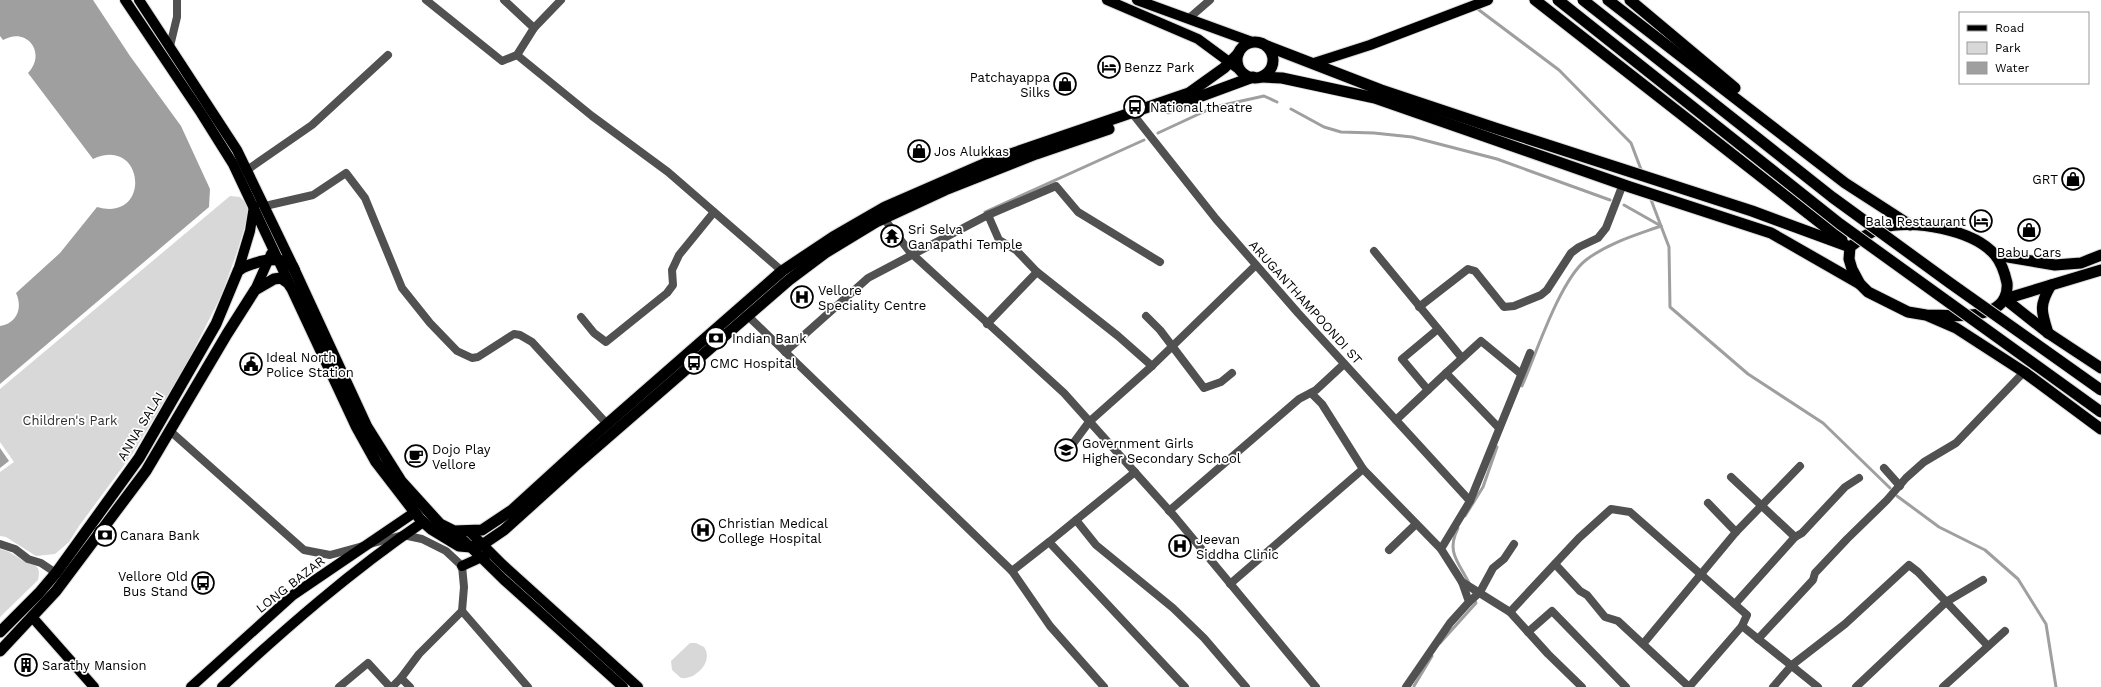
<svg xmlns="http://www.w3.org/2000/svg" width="2101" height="687" viewBox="0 0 2101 687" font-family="'Work Sans',sans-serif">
	<rect width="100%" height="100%" fill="#fff"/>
	<g fill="#d8d8d8">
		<polygon points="230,196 240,197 245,202 249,213 236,255 221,296 187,363 133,453 79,526 69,542 55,554 36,556 6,537 0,536 0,472 14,462 0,442 0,389"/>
		<path d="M 0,549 C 10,551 15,556 24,561 C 34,566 42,564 38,580 L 0,617 Z"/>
		<path d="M 690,643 L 696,643 L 704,647 C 714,661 696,680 681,678 L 672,670 L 671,661 Z"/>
	</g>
	<g fill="#9f9f9f">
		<path d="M 0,0 L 93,0 L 130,56 L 181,126 L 210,189 L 209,207 L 0,384 L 0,326 C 17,323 23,308 16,293 L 60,253 L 97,207 C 152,223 145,135 93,159 L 28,73 C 47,53 27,26 3,40 L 0,36 Z"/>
		<polygon points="0,448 9,461 0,468"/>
	</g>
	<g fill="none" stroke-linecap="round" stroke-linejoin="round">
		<g stroke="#9f9f9f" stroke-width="3">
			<polyline points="1475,7 1559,70 1631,143 1642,172"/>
			<polyline points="1291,109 1324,127 1341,132 1374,133 1412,137 1497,159 1610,200"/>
			<polyline points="1158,133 1214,107 1264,96 1277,102"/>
			<polyline points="1650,197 1669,247 1670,307 1748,374 1823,423 1890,488"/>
			<polyline points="1624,205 1661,226"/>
			<polyline points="985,212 1144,140"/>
			<path d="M 1522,386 C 1536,354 1560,280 1586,260 C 1608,243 1636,235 1661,226"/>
			<polyline points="1897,496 1939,527 1985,550 2018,579 2046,624 2056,687"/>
			<polyline points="1465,516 1483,487 1497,447"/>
			<path d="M 1458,528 C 1446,552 1458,561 1469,583"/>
			<polyline points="1440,643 1476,603 1474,598"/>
			<polyline points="1414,686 1432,656"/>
		</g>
		<g stroke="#dbdbdb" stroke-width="12">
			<g id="primary">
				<polyline points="125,0 201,113 233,164 290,285"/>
				<polyline points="139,0 237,150 295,270"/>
				<polyline points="1107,0 1198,39 1240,70"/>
				<polyline points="1137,0 1252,42"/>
				<polyline points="1314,63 1370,45 1488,0"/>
				<polyline points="238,271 250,231 254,206"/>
				<polyline points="255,290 271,254"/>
				<polyline points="454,531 504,580 623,687"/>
				<polyline points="470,532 502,564 638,687"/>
				<polyline points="462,566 486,555"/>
				<polyline points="33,618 94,687"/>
				<polyline points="191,687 293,595 415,512"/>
				<path d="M 222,687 C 286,628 351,571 423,522"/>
			</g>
		</g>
		<g stroke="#dbdbdb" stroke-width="13">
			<g id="trunk">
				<polyline points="1535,0 1842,240"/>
				<polyline points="1608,0 1845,183 1910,225"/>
				<polyline points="1630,0 1735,88"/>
				<circle cx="1255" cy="60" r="18"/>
				<polyline points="1267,46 1381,90 1495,128 1752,211 1850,247"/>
				<polyline points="1262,77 1282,78 1375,98 1630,187 1771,233 1860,284"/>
				<polyline points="1169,108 1253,77"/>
				<polyline points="1996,255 2055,265 2081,263 2101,255"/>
				<polyline points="2005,299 2048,333 2101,368"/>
				<polyline points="2005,299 2101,270"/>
				<path d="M 1926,315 C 1948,315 1975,319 1995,308 C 2004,303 2008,293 2007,283 C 2005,274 2001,262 1995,255 C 1974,230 1912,218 1881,228 C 1869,232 1860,239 1850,247 L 1849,259 L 1852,269 L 1860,284 L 1868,292 L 1908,312 L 1926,315 L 1956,328 L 2024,372 L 2101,429"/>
				<path d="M 2048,333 C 2041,311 2039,305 2051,285"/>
				<path d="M 0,632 L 39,593 L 56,573 L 139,458 L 216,324 L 238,271 L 242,268 C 258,261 280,254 293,267 L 367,427 L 401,481 L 440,524 L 454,531 L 482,530 L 512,510 L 591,438 L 782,271 L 833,237 L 885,207 L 993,160 L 1189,93 L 1224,68 L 1238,54"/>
				<polyline points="0,651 56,591 146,471 227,334 255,290 274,279 281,278 288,283 292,289 356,426 376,462 420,519 431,529 459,546 471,547 482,545 504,530 576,465 789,280 825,253 876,222 945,190 1036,154 1109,129"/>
			</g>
		</g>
		<g stroke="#515151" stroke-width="8">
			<polyline points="426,0 502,61 517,55 534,28 561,0"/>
			<polyline points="504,0 534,28"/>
			<polyline points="1188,19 1210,0"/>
			<polyline points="170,46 177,17 177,0"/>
			<polyline points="517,55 592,116 668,172 782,271"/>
			<polyline points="1132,113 1216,219 1298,313 1470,501"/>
			<polyline points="247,170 312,125 388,55"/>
			<polyline points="265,206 313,195 346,173 365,198 402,288 430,323 457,351 472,358 478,357 514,334 520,335 532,342 607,424"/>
			<polyline points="881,215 910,252 1064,393 1175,517 1316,687"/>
			<polyline points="1374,251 1462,358"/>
			<polyline points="1037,272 1118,336 1152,366"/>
			<polyline points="1419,307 1468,269 1475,271 1504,307 1514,306 1541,295 1547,290 1571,253 1579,247 1598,238 1606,228 1623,184"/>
			<polyline points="1146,316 1160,330 1204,388 1221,382 1232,373"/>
			<polyline points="581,317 594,333 606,342 667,293 673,285 672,270 679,255 714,212"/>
			<polyline points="749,317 1012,571 1050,626 1104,687"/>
			<polyline points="987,324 1037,272 1016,250 999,240 988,215"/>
			<polyline points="785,352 868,278 988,215 1056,186 1078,212 1160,262"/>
			<polyline points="1446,373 1481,341 1521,374"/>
			<polyline points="1428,390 1402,359 1438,329"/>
			<polyline points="1311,393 1322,404 1363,469"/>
			<polyline points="1396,420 1446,373 1499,428"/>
			<polyline points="169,430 304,550 330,555 403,535 422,539 446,551 462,566 464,587 462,611"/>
			<polyline points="1066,453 1089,422 1152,366 1256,265"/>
			<polyline points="1884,468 1900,486"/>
			<polyline points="1731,477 1795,537"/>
			<polyline points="1708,503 1736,532"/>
			<polyline points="1169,511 1299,399 1316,390 1344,364"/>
			<polyline points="1076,520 1096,545 1173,608 1204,638 1246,687"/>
			<polyline points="1049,542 1135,472"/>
			<polyline points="0,544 15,549 28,559 41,563 56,573"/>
			<polyline points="1389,550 1416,524"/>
			<polyline points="1555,564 1580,591 1587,595 1605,617 1618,621 1689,687"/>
			<polyline points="1012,571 1049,542 1185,687"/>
			<polyline points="1462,582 1510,612 1548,654 1582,687"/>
			<polyline points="1230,584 1363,469 1441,549"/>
			<polyline points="1469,602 1480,592 1493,568 1504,559 1514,544"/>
			<polyline points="1735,604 1795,537 1802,533 1845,487 1859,478"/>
			<polyline points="1510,612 1579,538 1611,509 1630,512 1747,615 1742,626 1818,687"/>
			<polyline points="1528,632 1552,611 1626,687"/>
			<polyline points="1758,639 1813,580 1815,573 1847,539 1887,500 1906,478 1924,462 1956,443 2024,372"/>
			<polyline points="1643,644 1736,532 1800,466"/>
			<polyline points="401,678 419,654 462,611 528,687"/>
			<polyline points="339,687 368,663 390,687"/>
			<polyline points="392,687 401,678 410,687"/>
			<polyline points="1406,687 1450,623 1469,602 1462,582 1441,549 1470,501 1530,353"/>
			<polyline points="1689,687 1742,626"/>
			<polyline points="1773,687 1792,665 1845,624 1909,565 1918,572 1988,646"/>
			<polyline points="1856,687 1946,602 1983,580"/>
			<polyline points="1943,687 2005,631"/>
		</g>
		<use href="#primary" stroke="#000" stroke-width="10"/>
		<use href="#trunk" stroke="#000" stroke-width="11"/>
		<g stroke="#dbdbdb" stroke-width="13" stroke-linecap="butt">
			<g id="trunk-bridge">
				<polyline points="1558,0 1840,224 2101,412"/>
				<polyline points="1583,0 1832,197 1950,283 2101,390"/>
			</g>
		</g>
		<use href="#trunk-bridge" stroke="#000" stroke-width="11"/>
	</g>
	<defs>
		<g id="hotel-ring" transform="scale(1.15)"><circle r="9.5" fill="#fff" stroke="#000" stroke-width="1.5"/><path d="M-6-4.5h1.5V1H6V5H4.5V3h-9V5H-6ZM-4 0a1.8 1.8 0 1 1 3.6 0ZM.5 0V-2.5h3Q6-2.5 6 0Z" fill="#000"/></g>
		<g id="shop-ring" transform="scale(1.15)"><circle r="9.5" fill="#fff" stroke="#000" stroke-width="1.5"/><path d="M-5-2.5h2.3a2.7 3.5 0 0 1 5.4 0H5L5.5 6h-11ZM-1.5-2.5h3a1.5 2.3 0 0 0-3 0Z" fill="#000"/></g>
		<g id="bus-ring" transform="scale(1.15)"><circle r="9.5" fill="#fff" stroke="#000" stroke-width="1.5"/><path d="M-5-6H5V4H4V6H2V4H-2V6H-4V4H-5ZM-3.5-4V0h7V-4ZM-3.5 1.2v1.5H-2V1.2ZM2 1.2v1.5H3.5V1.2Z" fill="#000"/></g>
		<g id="temple-ring" transform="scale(1.15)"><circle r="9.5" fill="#fff" stroke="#000" stroke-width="1.5"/><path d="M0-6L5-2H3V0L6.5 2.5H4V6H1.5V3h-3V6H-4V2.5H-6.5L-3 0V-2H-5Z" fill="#000"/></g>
		<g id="hospital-ring" transform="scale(1.15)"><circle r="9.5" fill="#fff" stroke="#000" stroke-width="1.5"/><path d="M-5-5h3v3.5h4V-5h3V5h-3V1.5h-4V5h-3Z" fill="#000"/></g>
		<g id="bank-ring" transform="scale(1.15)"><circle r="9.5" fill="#fff" stroke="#000" stroke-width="1.5"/><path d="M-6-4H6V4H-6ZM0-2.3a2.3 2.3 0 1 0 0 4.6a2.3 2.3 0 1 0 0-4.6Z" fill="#000"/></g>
		<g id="civic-ring" transform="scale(1.15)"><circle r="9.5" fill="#fff" stroke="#000" stroke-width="1.5"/><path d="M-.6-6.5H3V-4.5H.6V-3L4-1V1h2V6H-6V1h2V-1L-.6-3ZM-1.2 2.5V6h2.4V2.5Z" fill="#000"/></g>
		<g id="school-ring" transform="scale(1.15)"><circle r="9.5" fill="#fff" stroke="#000" stroke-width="1.5"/><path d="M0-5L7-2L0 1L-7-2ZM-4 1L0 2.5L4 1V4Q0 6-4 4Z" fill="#000"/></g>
		<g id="cafe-ring" transform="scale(1.15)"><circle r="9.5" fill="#fff" stroke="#000" stroke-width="1.5"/><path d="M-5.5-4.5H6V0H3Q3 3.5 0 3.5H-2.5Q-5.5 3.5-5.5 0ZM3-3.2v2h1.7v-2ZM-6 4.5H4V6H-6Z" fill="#000"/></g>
		<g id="building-ring" transform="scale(1.15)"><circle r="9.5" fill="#fff" stroke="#000" stroke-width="1.5"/><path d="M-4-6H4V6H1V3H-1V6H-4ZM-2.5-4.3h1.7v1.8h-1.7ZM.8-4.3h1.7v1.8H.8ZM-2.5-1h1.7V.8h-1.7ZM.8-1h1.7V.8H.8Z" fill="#000"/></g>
	</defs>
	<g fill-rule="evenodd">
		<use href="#hotel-ring" x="1109" y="67"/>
		<use href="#shop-ring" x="1065" y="84"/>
		<use href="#bus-ring" x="1135" y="107"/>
		<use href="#shop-ring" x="919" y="151"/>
		<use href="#shop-ring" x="2073" y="179"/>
		<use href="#hotel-ring" x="1981" y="221"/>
		<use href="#shop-ring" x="2029" y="230"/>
		<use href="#temple-ring" x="892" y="236"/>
		<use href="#hospital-ring" x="802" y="297"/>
		<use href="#bank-ring" x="716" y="338"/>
		<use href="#bus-ring" x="694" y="363"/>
		<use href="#civic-ring" x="251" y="364"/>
		<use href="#school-ring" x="1066" y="450"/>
		<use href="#cafe-ring" x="416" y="456"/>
		<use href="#hospital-ring" x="703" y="530"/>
		<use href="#bank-ring" x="105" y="535"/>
		<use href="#hospital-ring" x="1180" y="546"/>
		<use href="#bus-ring" x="203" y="583"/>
		<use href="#building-ring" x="26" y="665"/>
	</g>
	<g text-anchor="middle" stroke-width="3.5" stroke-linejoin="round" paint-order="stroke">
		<g font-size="13" fill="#000" stroke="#fff" text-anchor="start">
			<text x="1124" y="72">Benzz Park</text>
			<text x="1050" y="82" text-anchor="end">Patchayappa<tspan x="1050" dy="15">Silks</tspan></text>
			<text x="1150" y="112">National theatre</text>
			<text x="934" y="156">Jos Alukkas</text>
			<text x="2058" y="184" text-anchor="end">GRT</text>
			<text x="1966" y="226" text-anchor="end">Bala Restaurant</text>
			<text x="908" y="234">Sri Selva<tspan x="908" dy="15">Ganapathi Temple</tspan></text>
			<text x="2029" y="257" text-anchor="middle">Babu Cars</text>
			<text x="818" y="295">Vellore<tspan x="818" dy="15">Speciality Centre</tspan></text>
			<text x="732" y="343">Indian Bank</text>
			<text x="266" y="362">Ideal North<tspan x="266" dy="15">Police Station</tspan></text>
			<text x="710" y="368">CMC Hospital</text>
			<text x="1082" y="448">Government Girls<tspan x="1082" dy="15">Higher Secondary School</tspan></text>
			<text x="432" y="454">Dojo Play<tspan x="432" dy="15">Vellore</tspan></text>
			<text x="718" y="528">Christian Medical<tspan x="718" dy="15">College Hospital</tspan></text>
			<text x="120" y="540">Canara Bank</text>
			<text x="1196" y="544">Jeevan<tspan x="1196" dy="15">Siddha Clinic</tspan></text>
			<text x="188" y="581" text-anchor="end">Vellore Old<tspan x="188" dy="15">Bus Stand</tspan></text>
			<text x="42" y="670">Sarathy Mansion</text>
		</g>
		<g font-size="13" fill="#000" stroke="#fff">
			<text transform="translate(1306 302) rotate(48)" y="5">ARUGANTHAMPOONDI ST</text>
			<text transform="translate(140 426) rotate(-59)" y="5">ANNA SALAI</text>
			<text transform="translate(290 584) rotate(-38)" y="5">LONG BAZAR</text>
		</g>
		<g font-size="13" fill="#2f2f2f" stroke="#fff">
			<text x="70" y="425">Children's Park</text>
		</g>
	</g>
	<rect x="1959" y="12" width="130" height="72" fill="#ffffff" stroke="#999999"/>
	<rect x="1967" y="25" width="20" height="6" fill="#000000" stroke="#999999"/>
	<text x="1995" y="32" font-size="12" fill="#000000">Road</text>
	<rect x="1967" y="42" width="20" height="12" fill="#d8d8d8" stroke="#999999"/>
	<text x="1995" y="52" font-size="12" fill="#000000">Park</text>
	<rect x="1967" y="62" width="20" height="12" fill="#9f9f9f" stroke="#999999"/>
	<text x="1995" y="72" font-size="12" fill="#000000">Water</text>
</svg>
